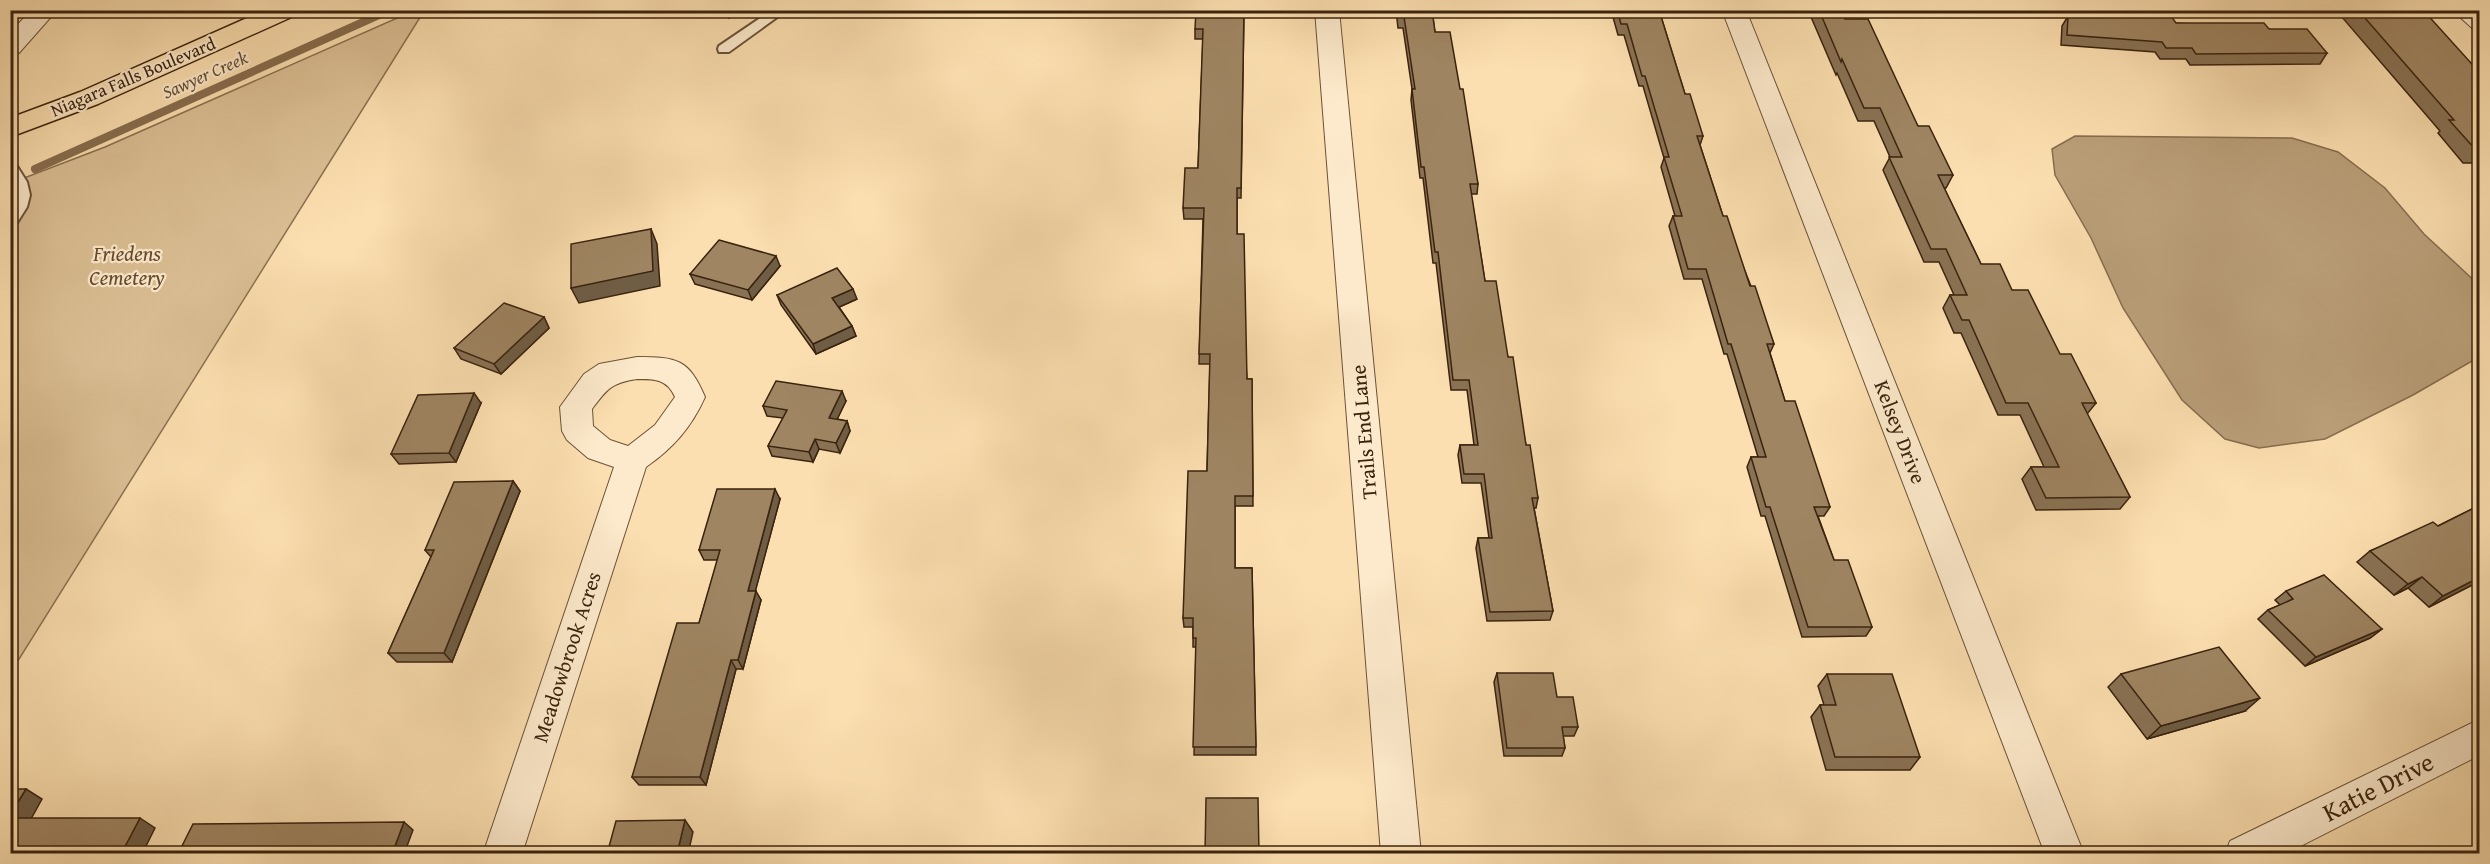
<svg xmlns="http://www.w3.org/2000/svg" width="2490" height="864" viewBox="0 0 2490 864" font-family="'Gentium Book Plus',serif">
	<rect width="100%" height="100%" fill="#fcdfb0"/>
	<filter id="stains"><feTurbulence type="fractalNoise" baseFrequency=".00333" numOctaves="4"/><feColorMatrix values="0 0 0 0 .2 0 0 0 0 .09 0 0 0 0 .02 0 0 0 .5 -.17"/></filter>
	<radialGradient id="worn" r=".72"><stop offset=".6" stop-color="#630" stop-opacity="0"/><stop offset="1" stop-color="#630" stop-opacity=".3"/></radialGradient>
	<polygon fill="#dbbf94" stroke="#8a7151" stroke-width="1.5" points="413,11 424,11 11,672 11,183 105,147"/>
	<polygon fill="#ba9f79" stroke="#876d4e" stroke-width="1.5" points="2075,136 2292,138 2338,152 2385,188 2424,234 2479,285 2479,357 2413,395 2325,439 2259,448 2225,439 2182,400 2123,308 2091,238 2055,175 2052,149"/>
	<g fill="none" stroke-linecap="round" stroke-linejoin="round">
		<polyline stroke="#876d4e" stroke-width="8" points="35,169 390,10"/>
		<g stroke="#6a5236" stroke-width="4">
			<g id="lane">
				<polygon points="772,10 787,10 729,52 719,52 718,49 719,46"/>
				<polygon points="10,162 15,163 27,182 30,195 27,207 15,226 10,228 10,211 16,195 10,178"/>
			</g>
		</g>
		<g stroke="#6a5236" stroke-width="2">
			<g id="street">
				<polygon points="31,10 57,10 19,53 10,55 10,33"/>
				<polygon points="1315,10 1339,10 1421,854 1381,854"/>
				<polygon points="1722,10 1746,10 2084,854 2045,854"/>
				<polygon points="2452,10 2479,10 2480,30 2472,28"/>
				<path d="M 637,357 C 677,357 689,359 705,397 C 691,428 673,448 646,467 L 522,854 L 483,854 L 614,467 L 588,458 L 567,440 L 562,431 L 560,407 L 584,374 L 599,364 ZM 637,379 C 655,379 667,379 675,397 L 655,425 L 628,446 L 610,440 L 593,426 L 592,409 C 607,389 611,383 637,379 Z"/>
				<polygon points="2480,719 2480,755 2285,854 2225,854 2230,841"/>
			</g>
		</g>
		<g stroke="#3a230e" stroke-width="3">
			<polygon id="primary" points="265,10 299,10 296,15 98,104 10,137 10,118 80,92"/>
		</g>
		<use href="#lane" fill="#fdeacc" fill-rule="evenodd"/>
		<use href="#street" fill="#fdeacc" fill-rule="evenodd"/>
		<use href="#primary" fill="#fcdfb0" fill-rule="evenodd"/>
	</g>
	<g fill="#897254" stroke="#3a230e" stroke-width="1.5">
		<polygon points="712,10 740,10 729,18"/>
		<polygon points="1244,10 1241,198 1237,198 1237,234 1247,379 1252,379 1253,506 1235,506 1235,568 1252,568 1256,755 1194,755 1196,647 1193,647 1193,627 1184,627 1183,618 1207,471 1210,364 1199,364 1203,219 1184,219 1183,208 1198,168 1203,39 1195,39 1195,29"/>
		<polygon points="1396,10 1432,10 1435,32 1478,184 1477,194 1471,194 1485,281 1508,357 1526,445 1538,498 1536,508 1534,508 1553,611 1550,620 1487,621 1476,548 1478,538 1489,538 1481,483 1462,483 1458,455 1460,445 1474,445 1467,390 1451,390 1436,263 1433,263 1423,178 1420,178 1411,100 1412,89 1403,28 1398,28"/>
		<polygon points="1611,10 1659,10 1685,94 1703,136 1700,145 1723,216 1774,344 1770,353 1785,401 1830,507 1824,516 1818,516 1834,560 1872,627 1866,636 1802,637 1765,516 1761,516 1747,467 1751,457 1758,457 1727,354 1724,354 1702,279 1684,279 1669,226 1673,216 1675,216 1661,167 1664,158 1643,86 1639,86 1624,35 1618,35"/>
		<polygon points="1808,10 1846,10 1845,19 1918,126 1953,175 1946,188 1944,188 1981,264 2012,290 2096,403 2087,414 2130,497 2120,509 2036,510 2022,479 2031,467 2044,467 2020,415 1998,415 1961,333 1954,333 1943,308 1950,295 1954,295 1939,262 1924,262 1883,170 1890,157 1874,121 1858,121 1837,73 1836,75"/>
		<polygon points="2345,10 2393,10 2480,73 2480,166 2477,163 2463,163 2438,133 2440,131 2341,16"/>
		<polygon points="2068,16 2269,29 2327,53 2320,64 2190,65 2186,59 2160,59 2155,52 2061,45 2062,26"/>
		<polygon points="780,266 752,300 695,284 690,274"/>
		<polygon points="777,295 857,299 839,307 852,326 856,336 816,354 781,305"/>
		<polygon points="544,317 549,328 501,374 461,359 454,348"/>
		<polygon points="846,401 837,419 847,421 850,431 840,453 819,449 813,462 772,456 768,446 783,418 767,416 763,406"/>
		<polygon points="481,403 456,462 399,464 391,454"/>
		<polygon points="513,481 520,491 452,662 397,662 388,653 431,557 425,550"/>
		<polygon points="780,499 755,591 761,600 743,669 736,669 706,785 639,785 632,777 699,623 718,560 704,560 699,550"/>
		<polygon points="2480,505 2480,581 2429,607 2408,588 2394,595 2357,562 2370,551 2438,526"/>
		<polygon points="2286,591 2382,629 2370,638 2305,666 2258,619 2268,610 2280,605 2275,600"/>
		<polygon points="1497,673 1578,727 1574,736 1563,736 1565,748 1562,756 1504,756 1494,682"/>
		<polygon points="1827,674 1920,757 1910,770 1826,770 1811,717 1820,705 1824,705 1818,686"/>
		<polygon points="2121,674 2245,711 2147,739 2108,687"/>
	</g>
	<g fill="#6f5d45" stroke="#3a230e" stroke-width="1.5">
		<polygon points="727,10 740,10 729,18"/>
		<polygon points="651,229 657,244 660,286 579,303 571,288"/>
		<polygon points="776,256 780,266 752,300 748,290"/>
		<polygon points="853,289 857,299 835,309 832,298"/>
		<polygon points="544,317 549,328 501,374 494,364"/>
		<polygon points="852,326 856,336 816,354 813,344"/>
		<polygon points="842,391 846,401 833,428 829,418"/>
		<polygon points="474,393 481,403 456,462 449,453"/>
		<polygon points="847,421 850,431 840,453 836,443"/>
		<polygon points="815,439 819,449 813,462 809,452"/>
		<polygon points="513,481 520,491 452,662 444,653"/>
		<polygon points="775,489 780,499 753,600 748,591"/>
		<polygon points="2422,577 2408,588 2394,595 2408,584"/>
		<polygon points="2480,577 2480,581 2429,607 2443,596"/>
		<polygon points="756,591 761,600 743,669 738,660"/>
		<polygon points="2382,629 2370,638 2305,666 2316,657"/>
		<polygon points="731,660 736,669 706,785 700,777"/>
		<polygon points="2260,698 2245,711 2147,739 2161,726"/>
		<polygon points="26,789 42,799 26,828 10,819 10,815"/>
		<polygon points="140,818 155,828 142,854 121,854"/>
		<polygon points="685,820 693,832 688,854 677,854"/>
		<polygon points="404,822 413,830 404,854 392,854"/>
	</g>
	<g fill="#9f8562" stroke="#3a230e" stroke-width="1.5">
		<polygon points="1196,10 1244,10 1241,188 1237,188 1237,234 1244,234 1247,379 1252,379 1253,496 1235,496 1235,568 1252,568 1256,747 1193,747 1196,638 1193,638 1193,618 1183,618 1188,471 1207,471 1210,354 1199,354 1204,208 1183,208 1185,168 1198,168 1203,29 1195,29"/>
		<polygon points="1398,10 1432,10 1435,32 1450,32 1460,89 1463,89 1478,184 1470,184 1485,281 1496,281 1508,357 1513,357 1526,445 1530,445 1538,498 1532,498 1553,611 1490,612 1478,538 1492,538 1484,474 1464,474 1460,445 1478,445 1469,380 1453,380 1438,252 1435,252 1424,167 1421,167 1412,89 1415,89 1404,17 1399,17"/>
		<polygon points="1617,10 1659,10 1685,94 1690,94 1703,136 1697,136 1723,216 1727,216 1750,286 1755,286 1774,344 1767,344 1785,401 1795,401 1830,507 1814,507 1834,560 1848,560 1872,627 1808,627 1770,507 1766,507 1751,457 1766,457 1731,344 1728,344 1706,269 1688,269 1673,216 1682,216 1664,157 1669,157 1645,76 1642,76 1627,24 1621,24"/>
		<polygon points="1819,10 1846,10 1845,19 1868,19 1918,126 1929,126 1953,175 1938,175 1981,264 2000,264 2012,290 2028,290 2060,354 2071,354 2096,403 2082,403 2130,497 2046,498 2031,467 2059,467 2028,403 2006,403 1969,320 1962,320 1950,295 1967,295 1946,249 1931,249 1889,157 1902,157 1880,108 1864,108 1842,59 1841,62"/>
		<polygon points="2358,10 2424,11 2480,73 2480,149 2475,149 2449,120 2454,120"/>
		<polygon points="2068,16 2171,16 2176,23 2264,23 2269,29 2307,29 2327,53 2196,54 2192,48 2166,48 2162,42 2067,35"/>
		<polygon points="651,229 653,271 571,288 571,244"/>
		<polygon points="719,240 776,256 748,290 690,274"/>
		<polygon points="837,268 853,289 832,298 852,326 813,344 777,295"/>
		<polygon points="504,303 544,317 494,364 454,348"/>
		<polygon points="776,381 842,391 829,418 847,421 836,443 815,439 809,452 768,446 787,410 763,406"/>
		<polygon points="474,393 449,453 391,454 418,395"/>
		<polygon points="513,481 444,653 388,653 434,550 425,550 454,482"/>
		<polygon points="717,489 775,489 748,591 756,591 738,660 731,660 700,777 632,777 677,623 699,623 720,550 699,550"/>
		<polygon points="2480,505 2480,577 2443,596 2422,577 2408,584 2370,551 2433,522 2438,526"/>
		<polygon points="2324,575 2382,629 2316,657 2268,610 2293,599 2286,591"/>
		<polygon points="2219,647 2260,698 2161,726 2121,674"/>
		<polygon points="1497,673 1553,673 1557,697 1573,697 1578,727 1562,727 1565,748 1507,748"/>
		<polygon points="1827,674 1892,674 1920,757 1835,757 1820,705 1836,705"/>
		<polygon points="10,789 26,789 10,815"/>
		<polygon points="1206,798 1258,798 1259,854 1205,854"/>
		<polygon points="10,818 140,818 121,854 10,854"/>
		<polygon points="685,820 677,854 607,854 616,821"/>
		<polygon points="404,822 392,854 178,854 193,824"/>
	</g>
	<g text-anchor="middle" stroke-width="4.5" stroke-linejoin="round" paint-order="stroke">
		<g font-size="18" font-style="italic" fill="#674e33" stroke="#fdeacc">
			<text transform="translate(205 75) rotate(-24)" y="6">Sawyer Creek</text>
		</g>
		<g font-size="18" fill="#3a230e" stroke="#fdeacc">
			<text transform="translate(133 77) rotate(-23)" y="6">Niagara Falls Boulevard</text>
		</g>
		<g font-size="21" font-style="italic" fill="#624a30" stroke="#fdeacc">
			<text x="127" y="261">Friedens<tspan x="127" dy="24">Cemetery</tspan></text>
		</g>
		<g font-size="21" fill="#3a230e" stroke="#fdeacc">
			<text transform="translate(1364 432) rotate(-95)" y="7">Trails End Lane</text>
			<text transform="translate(1900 432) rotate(69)" y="7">Kelsey Drive</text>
			<text transform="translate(567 657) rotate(-72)" y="7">Meadowbrook Acres</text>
		</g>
		<g font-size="26" fill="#3a230e" stroke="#fdeacc">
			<text transform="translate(2378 787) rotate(-27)" y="9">Katie Drive</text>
		</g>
	</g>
	<rect width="2490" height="864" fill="none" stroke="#fcdfb0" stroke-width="36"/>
	<rect x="12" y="12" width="2466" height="840" fill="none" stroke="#3a230e" stroke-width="3"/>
	<rect x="18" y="18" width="2454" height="828" fill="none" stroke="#3a230e" stroke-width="1.5"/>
	<rect width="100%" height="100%" filter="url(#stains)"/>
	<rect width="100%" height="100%" fill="url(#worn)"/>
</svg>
